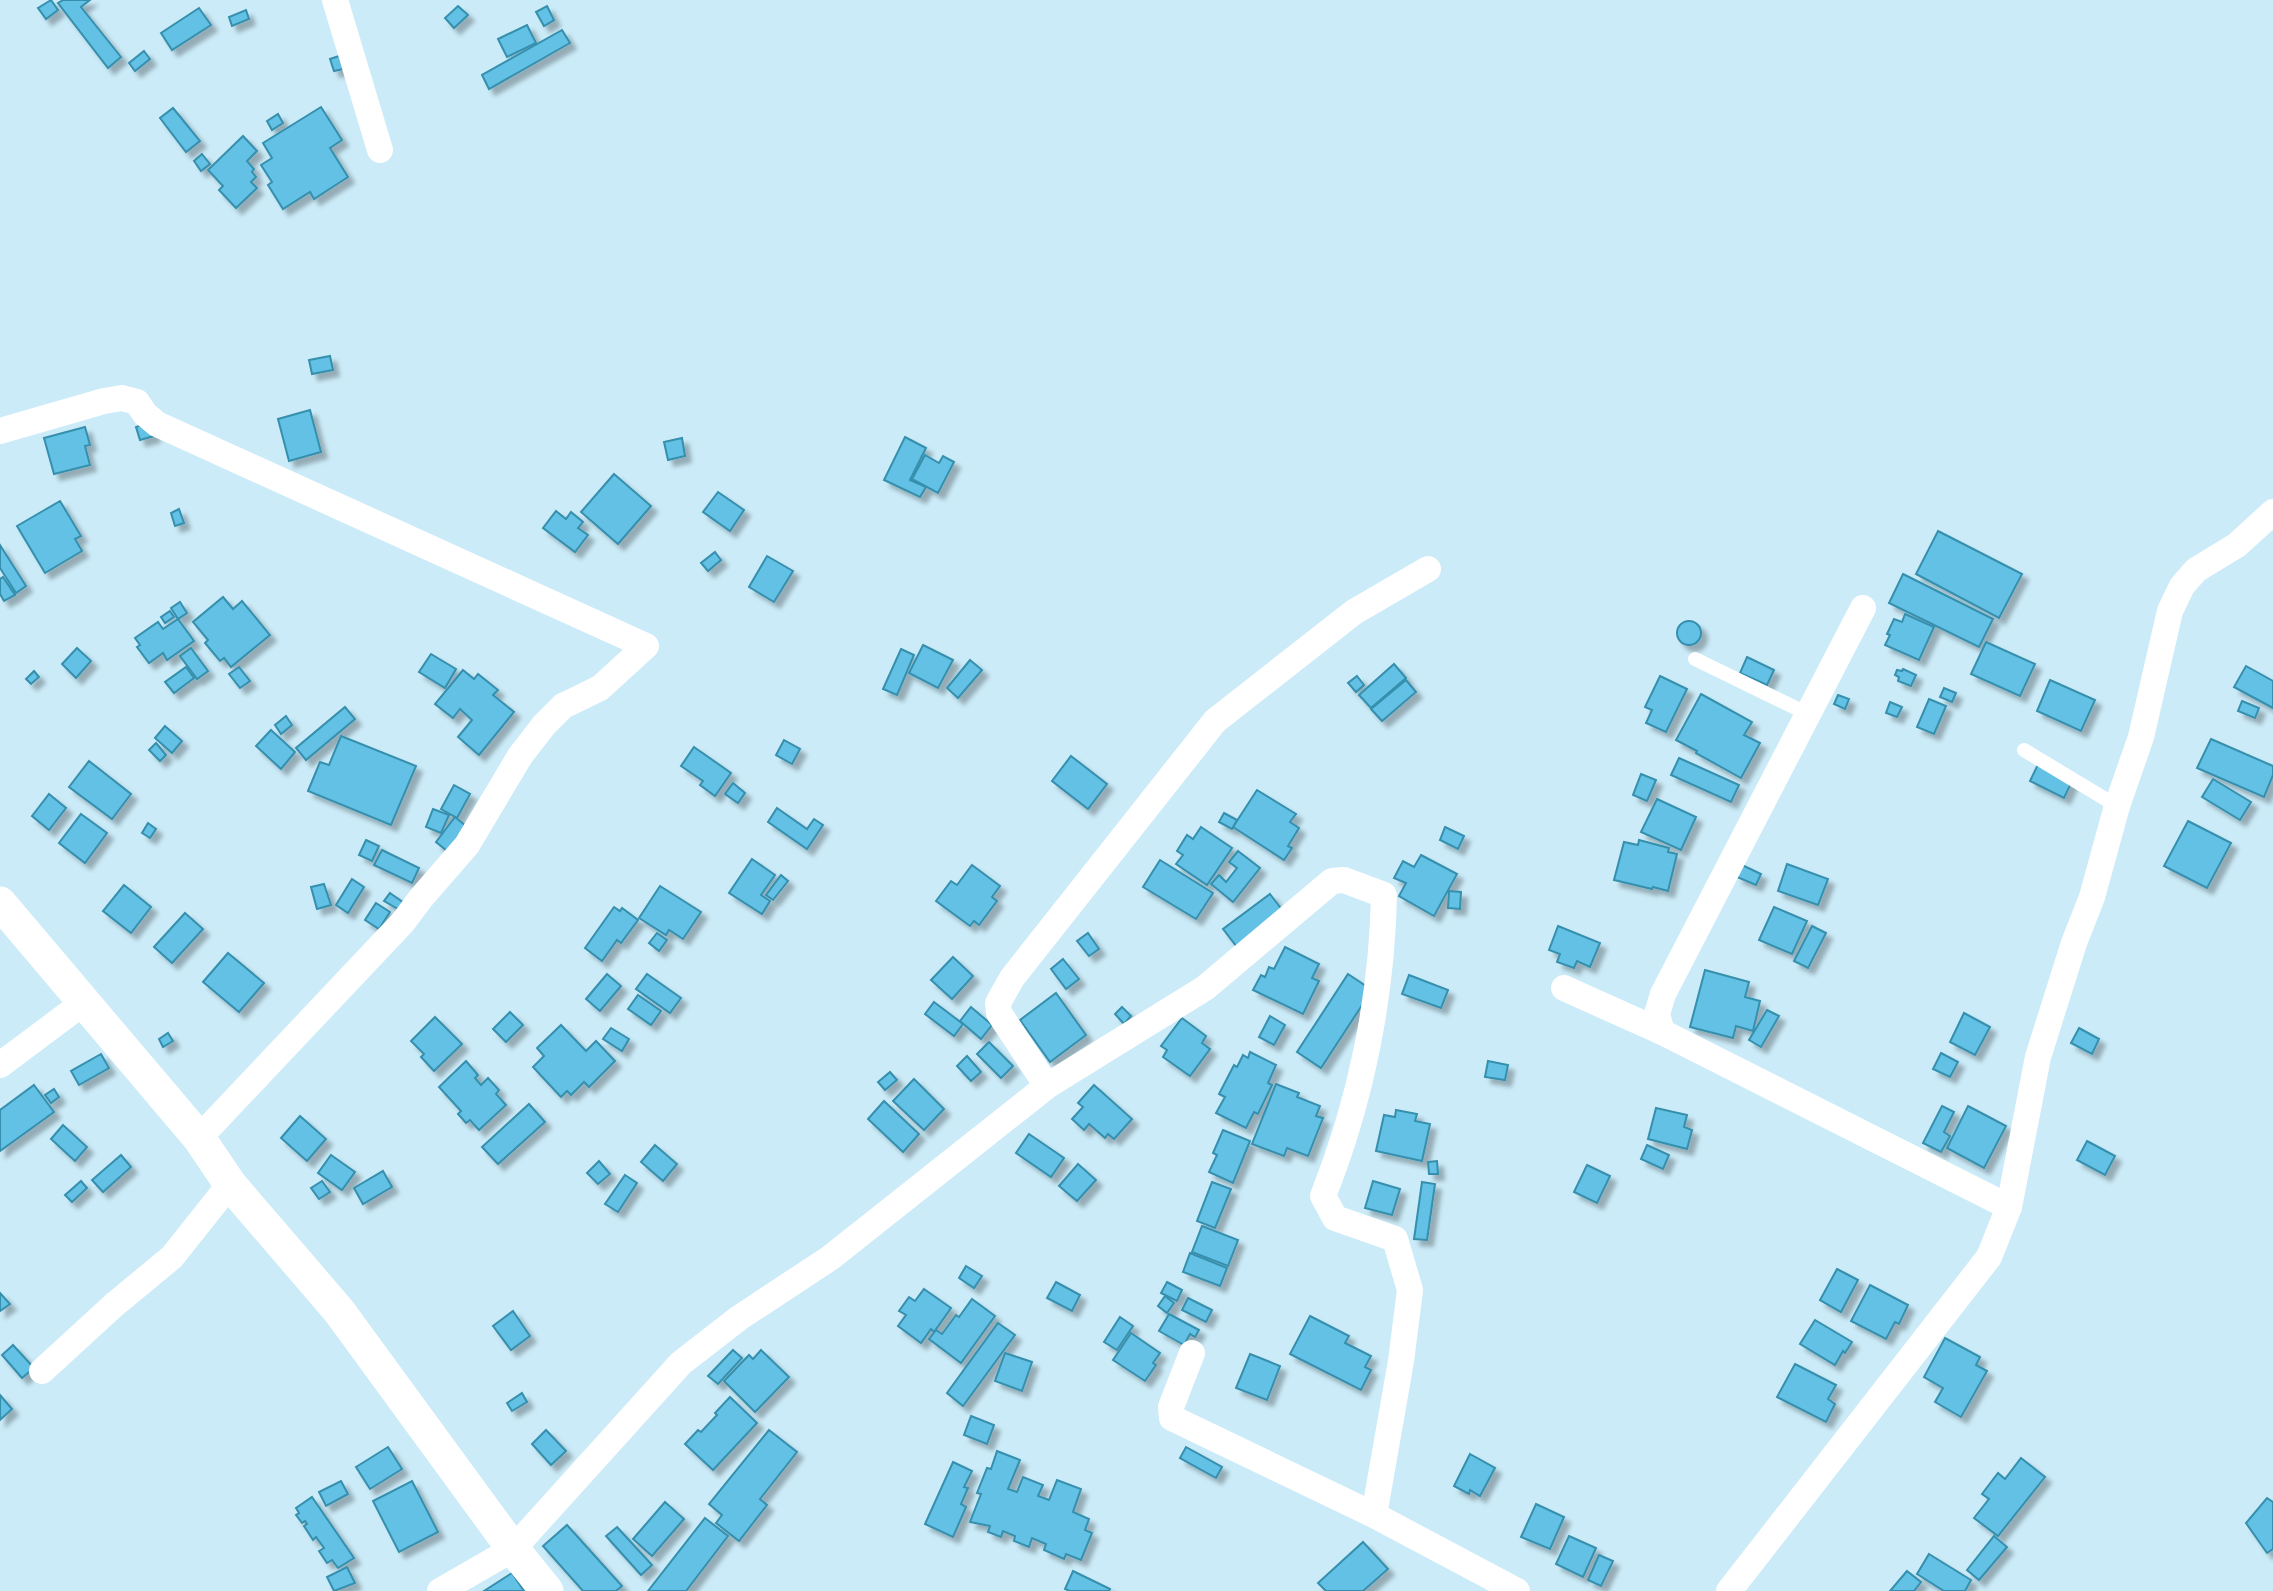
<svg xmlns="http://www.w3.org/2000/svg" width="2273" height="1591" viewBox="0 0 2273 1591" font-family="Commissioner,sans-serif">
	<defs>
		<filter id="shadow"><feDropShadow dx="6" dy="6" stdDeviation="2" flood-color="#0004"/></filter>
	</defs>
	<rect width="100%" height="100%" fill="#cbebf8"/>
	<g fill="#62c1e4" stroke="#358fad" stroke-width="2" filter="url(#shadow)">
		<polygon points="51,0 58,10 46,19 38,8"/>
		<polygon points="63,0 90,0 81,7 121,57 108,68 58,3"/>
		<polygon points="458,6 468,15 454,28 445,18"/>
		<polygon points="547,6 554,20 544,26 536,12"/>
		<polygon points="199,8 211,25 172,50 161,33"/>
		<polygon points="246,10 249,19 232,26 229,17"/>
		<polygon points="527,25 536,43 507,57 498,39"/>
		<polygon points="562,30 570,43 489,89 482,75"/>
		<polygon points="144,51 150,59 135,71 129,63"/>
		<polygon points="339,56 343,69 334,71 330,59"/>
		<polygon points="321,107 342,140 330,148 348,177 314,199 310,192 283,209 268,185 272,182 261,165 272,158 263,143"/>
		<polygon points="173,108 200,141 186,152 160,118"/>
		<polygon points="278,114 283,123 272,130 267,121"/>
		<polygon points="243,136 257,151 247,161 254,169 252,172 256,177 251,182 257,188 236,208 219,190 223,186 208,170"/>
		<polygon points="202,154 210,164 201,171 194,161"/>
		<polygon points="330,356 333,370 312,374 309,360"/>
		<polygon points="310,410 321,452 289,461 278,419"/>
		<polygon points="150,422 154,436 140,440 136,427"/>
		<polygon points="85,427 90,445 85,446 90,465 54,474 44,438"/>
		<polygon points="905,437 926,448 910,480 926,487 920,497 884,480"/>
		<polygon points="682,438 685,456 668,460 664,442"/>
		<polygon points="925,455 939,463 943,456 954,462 938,493 912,479"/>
		<polygon points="614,474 651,506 618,544 581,512"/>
		<polygon points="718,492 744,510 730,531 703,512"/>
		<polygon points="60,501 81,536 75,539 82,551 45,573 17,526"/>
		<polygon points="179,509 184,523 175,526 171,513"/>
		<polygon points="556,511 566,519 571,512 583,522 578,528 588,535 575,552 543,528"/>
		<polygon points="1938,531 2022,574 1999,618 1916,574"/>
		<polygon points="0,545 26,586 16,593 0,568"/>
		<polygon points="715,552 721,560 708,571 701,563"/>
		<polygon points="767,556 793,571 774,602 749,587"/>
		<polygon points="1903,574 1993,619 1979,647 1889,603"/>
		<polygon points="3,577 15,595 4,601 0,594 0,579"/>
		<polygon points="223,597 233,609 242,601 270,635 231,667 224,658 220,661 205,643 208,640 193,622"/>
		<polygon points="180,602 187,613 178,619 171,608"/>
		<polygon points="170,611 174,617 165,623 161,617"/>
		<polygon points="1905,614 1934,627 1919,660 1885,645 1890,635 1887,634 1894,619 1902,622"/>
		<polygon points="178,619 194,641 167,660 163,653 149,663 137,647 140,645 135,638 158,622 163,629"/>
		<circle cx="1689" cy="633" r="12"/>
		<polygon points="1986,642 2035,664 2020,696 1971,674"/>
		<polygon points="923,645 953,660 938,688 909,673"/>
		<polygon points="77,648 91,661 76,678 62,664"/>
		<polygon points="191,648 208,671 197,679 180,656"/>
		<polygon points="901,649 914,655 897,695 883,689"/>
		<polygon points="431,654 456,669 445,688 419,672"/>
		<polygon points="1747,657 1774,670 1767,685 1740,673"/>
		<polygon points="970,660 982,670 958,698 947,688"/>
		<polygon points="1394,664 1406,678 1371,708 1359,695"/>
		<polygon points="2246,666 2273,681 2273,708 2234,687"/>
		<polygon points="186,667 194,678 174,693 165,682"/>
		<polygon points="239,667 250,681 240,688 229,674"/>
		<polygon points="1903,669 1916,675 1911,686 1898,681 1899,677 1895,675 1897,670 1902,671"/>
		<polygon points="463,670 474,679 478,674 498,690 493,695 514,712 479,755 458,737 472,720 460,709 453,718 435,704"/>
		<polygon points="34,671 39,677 31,684 26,679"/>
		<polygon points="1357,676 1364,685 1356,692 1348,683"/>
		<polygon points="1660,676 1687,689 1666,732 1646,723 1652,710 1645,707"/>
		<polygon points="1406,680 1416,692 1382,721 1371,709"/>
		<polygon points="2050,680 2095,700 2081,731 2037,711"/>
		<polygon points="1944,688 1956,693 1952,702 1940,697"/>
		<polygon points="1701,694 1752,722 1744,735 1760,743 1741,778 1696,753 1697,751 1676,740"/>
		<polygon points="1838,695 1849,699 1845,709 1834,704"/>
		<polygon points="1929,699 1946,706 1934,734 1917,727"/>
		<polygon points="2242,701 2259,708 2255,718 2238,711"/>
		<polygon points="1890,702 1902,707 1897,717 1886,713"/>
		<polygon points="345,707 355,719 306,760 296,748"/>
		<polygon points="286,716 292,725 281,734 275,725"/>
		<polygon points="165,726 182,741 172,753 155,738"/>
		<polygon points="271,730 295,752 281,769 256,746"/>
		<polygon points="341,736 416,766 391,825 308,791 320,762 329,765"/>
		<polygon points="2211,739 2273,766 2273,775 2264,797 2197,768"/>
		<polygon points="784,740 800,749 792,764 776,755"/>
		<polygon points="156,743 166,755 160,761 149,750"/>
		<polygon points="694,747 731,773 715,796 700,785 703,781 681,766"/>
		<polygon points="1071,756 1107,784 1088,809 1052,781"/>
		<polygon points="1679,758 1739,785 1731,802 1671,775"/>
		<polygon points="2041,758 2075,775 2064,798 2030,781"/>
		<polygon points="89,761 131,794 112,819 69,787"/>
		<polygon points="1641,774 1656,780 1647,801 1633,795"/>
		<polygon points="2213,779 2251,802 2240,820 2202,797"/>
		<polygon points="733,783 745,793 738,803 725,794"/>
		<polygon points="454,785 470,794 457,818 441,809"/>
		<polygon points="1257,790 1296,814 1290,822 1299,828 1288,846 1292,848 1284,860 1233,827"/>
		<polygon points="49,794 66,808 49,830 32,816"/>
		<polygon points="1657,799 1696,817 1681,850 1641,832"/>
		<polygon points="777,808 807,829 814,819 823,825 807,849 768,822"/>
		<polygon points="433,809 449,815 441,833 426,827"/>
		<polygon points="1224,813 1237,820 1232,829 1219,822"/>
		<polygon points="81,814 107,833 85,863 59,843"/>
		<polygon points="455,817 471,830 447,851 436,842"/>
		<polygon points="2188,821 2231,843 2207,888 2164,866"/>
		<polygon points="148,823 156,829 150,838 142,833"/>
		<polygon points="1201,827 1232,848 1207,885 1176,864 1183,855 1177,851 1187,835 1193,839"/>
		<polygon points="1445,827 1464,836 1458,849 1440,840"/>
		<polygon points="366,840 379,846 372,861 359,855"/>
		<polygon points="1639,840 1669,848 1668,852 1677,854 1668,891 1653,887 1652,889 1614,880 1624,842 1638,845"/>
		<polygon points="382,850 419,868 412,883 374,865"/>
		<polygon points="1238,851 1260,868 1233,902 1211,884 1219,875 1226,882 1237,868 1229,862"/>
		<polygon points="1421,855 1457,874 1434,916 1399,896 1406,883 1394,878 1403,861 1414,867"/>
		<polygon points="752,859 775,875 761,895 770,901 762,914 729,893"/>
		<polygon points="1160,860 1213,893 1196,919 1143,887"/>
		<polygon points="1787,864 1828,879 1818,905 1778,891"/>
		<polygon points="972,865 1000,886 992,897 997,901 979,925 974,921 970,926 936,901 951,881 957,885"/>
		<polygon points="1742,865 1761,874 1756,885 1737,877"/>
		<polygon points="781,875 788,881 773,900 766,895"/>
		<polygon points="352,879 364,887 348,913 336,905"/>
		<polygon points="324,884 331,905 317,909 311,887"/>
		<polygon points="124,885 151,907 131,933 103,911"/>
		<polygon points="660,886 701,912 683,939 669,930 666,935 639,918"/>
		<polygon points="1449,891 1461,892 1460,909 1448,908"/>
		<polygon points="390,893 407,905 403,912 384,901"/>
		<polygon points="1270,894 1283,911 1237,947 1223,929"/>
		<polygon points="376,903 390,912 379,929 365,920"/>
		<polygon points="614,907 620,911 622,908 638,920 621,943 617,940 602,961 585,948"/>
		<polygon points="1774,907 1807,921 1792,954 1759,940"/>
		<polygon points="185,913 203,929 172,963 154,947"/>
		<polygon points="1558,926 1600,943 1590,967 1577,961 1574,968 1557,962 1560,954 1549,950"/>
		<polygon points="1812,926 1826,933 1808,968 1794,961"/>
		<polygon points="657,933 667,940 659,951 649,943"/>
		<polygon points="1088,933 1099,949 1089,956 1077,941"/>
		<polygon points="1285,947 1319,964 1312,978 1319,981 1303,1014 1253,990 1261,975 1265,977 1269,967 1274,969"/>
		<polygon points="228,953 264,983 239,1012 203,982"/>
		<polygon points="953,957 973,976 952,999 931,980"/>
		<polygon points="1063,959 1079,979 1066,989 1051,969"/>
		<polygon points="1705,970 1749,982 1745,997 1760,1001 1753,1031 1736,1026 1733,1038 1690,1027"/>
		<polygon points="607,974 621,986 600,1011 586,999"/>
		<polygon points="647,974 681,998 670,1013 636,989"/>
		<polygon points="1348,974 1372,990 1321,1068 1297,1052"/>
		<polygon points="1409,975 1448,990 1441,1008 1402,994"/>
		<polygon points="1056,993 1086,1035 1050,1062 1020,1020"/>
		<polygon points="638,995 661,1011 651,1025 628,1009"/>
		<polygon points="934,1002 963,1024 954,1036 925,1014"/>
		<polygon points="971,1007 992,1025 981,1039 960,1021"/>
		<polygon points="1122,1007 1131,1016 1124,1024 1115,1014"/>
		<polygon points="1767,1010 1779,1016 1761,1047 1749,1040"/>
		<polygon points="510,1012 523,1025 506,1042 493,1029"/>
		<polygon points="1964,1013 1990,1027 1975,1055 1950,1042"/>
		<polygon points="1270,1016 1285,1025 1274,1045 1259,1037"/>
		<polygon points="435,1017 462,1044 434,1071 421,1057 424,1054 411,1041"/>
		<polygon points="1182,1018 1206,1036 1202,1043 1210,1049 1190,1076 1163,1057 1167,1050 1161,1046"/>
		<polygon points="561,1025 586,1051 596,1041 615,1061 589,1087 584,1082 571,1095 567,1091 561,1097 533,1067 544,1056 537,1048"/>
		<polygon points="611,1028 629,1039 622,1051 603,1039"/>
		<polygon points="2079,1028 2099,1039 2092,1054 2071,1043"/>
		<polygon points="168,1033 173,1041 163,1047 159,1039"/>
		<polygon points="989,1042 1013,1066 1001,1078 977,1054"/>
		<polygon points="1250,1052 1276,1065 1268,1083 1272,1085 1258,1114 1254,1112 1246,1128 1216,1113 1225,1097 1219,1094 1234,1065 1237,1067 1243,1055 1248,1058"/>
		<polygon points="1941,1053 1958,1062 1950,1077 1933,1069"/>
		<polygon points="101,1054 109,1068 79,1085 71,1071"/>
		<polygon points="967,1056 981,1072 971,1081 957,1066"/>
		<polygon points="466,1061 478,1075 475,1078 481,1085 488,1078 499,1090 496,1094 506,1105 479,1130 470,1120 466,1123 458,1114 461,1111 439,1087"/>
		<polygon points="1488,1061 1508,1065 1505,1080 1485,1077"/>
		<polygon points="890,1072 897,1080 885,1090 878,1082"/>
		<polygon points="914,1079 944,1109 924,1130 893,1101"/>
		<polygon points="1276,1084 1299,1093 1297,1097 1320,1106 1316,1116 1323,1118 1308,1156 1287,1148 1284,1156 1252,1144"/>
		<polygon points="34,1085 54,1112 0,1151 0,1110"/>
		<polygon points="1094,1085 1132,1119 1114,1139 1108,1134 1105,1138 1089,1124 1084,1130 1072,1119 1083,1107 1078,1103"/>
		<polygon points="54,1089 59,1097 51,1103 45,1095"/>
		<polygon points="884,1101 919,1134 903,1152 868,1119"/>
		<polygon points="529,1104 545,1122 498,1164 482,1147"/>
		<polygon points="1942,1106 1954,1112 1944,1132 1950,1136 1941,1152 1923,1143"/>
		<polygon points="1968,1106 2006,1126 1984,1168 1947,1148"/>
		<polygon points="1656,1108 1687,1115 1684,1127 1692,1130 1687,1149 1648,1139"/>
		<polygon points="1396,1110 1417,1114 1415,1121 1430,1124 1422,1161 1376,1151 1384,1115 1395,1117"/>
		<polygon points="300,1116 326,1139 307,1161 281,1138"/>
		<polygon points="63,1125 87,1147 75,1161 51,1139"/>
		<polygon points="1223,1130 1250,1141 1233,1183 1209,1172 1217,1155 1213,1153"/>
		<polygon points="1029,1134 1064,1158 1051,1177 1016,1153"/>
		<polygon points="2087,1141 2115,1156 2105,1175 2077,1160"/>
		<polygon points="655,1145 677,1164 663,1181 641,1162"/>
		<polygon points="1647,1145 1669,1155 1663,1169 1641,1159"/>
		<polygon points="121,1155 131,1167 103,1192 92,1180"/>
		<polygon points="331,1155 355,1172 342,1190 318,1173"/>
		<polygon points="599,1161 610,1174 598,1184 587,1173"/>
		<polygon points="1437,1161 1438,1174 1429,1174 1428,1162"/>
		<polygon points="1078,1164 1096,1180 1077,1201 1059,1186"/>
		<polygon points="1587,1165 1610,1176 1597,1203 1574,1192"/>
		<polygon points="383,1171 392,1187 363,1204 354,1188"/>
		<polygon points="625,1175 637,1183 618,1212 605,1204"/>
		<polygon points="81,1181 87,1188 72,1202 65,1195"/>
		<polygon points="322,1181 330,1192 319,1199 311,1188"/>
		<polygon points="1373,1181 1400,1189 1392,1215 1365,1208"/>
		<polygon points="1212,1182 1231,1189 1215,1228 1197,1221"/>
		<polygon points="1422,1182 1435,1184 1427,1240 1414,1239"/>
		<polygon points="1202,1226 1238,1240 1228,1266 1192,1252"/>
		<polygon points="1190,1253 1227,1268 1220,1286 1183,1272"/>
		<polygon points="966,1266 982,1276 974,1288 959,1278"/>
		<polygon points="1837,1269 1858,1280 1841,1312 1820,1300"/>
		<polygon points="1056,1282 1080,1295 1072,1311 1047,1298"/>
		<polygon points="1167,1282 1182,1290 1177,1301 1161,1293"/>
		<polygon points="1870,1285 1908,1305 1899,1324 1895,1322 1886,1339 1851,1321"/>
		<polygon points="924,1289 951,1308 934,1332 931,1329 921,1343 898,1326 906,1315 899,1311 909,1297 915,1301"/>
		<polygon points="0,1293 10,1304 0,1311"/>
		<polygon points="1165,1296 1174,1303 1167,1313 1158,1306"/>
		<polygon points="1188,1298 1212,1310 1206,1322 1182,1310"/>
		<polygon points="972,1299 995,1316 961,1363 929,1339 936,1330 942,1334 956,1315 959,1317"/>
		<polygon points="513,1311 530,1336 511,1350 493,1326"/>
		<polygon points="1169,1314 1199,1330 1195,1337 1190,1334 1184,1345 1159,1331"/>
		<polygon points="1310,1316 1349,1336 1345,1343 1371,1356 1365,1367 1371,1370 1361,1390 1290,1354"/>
		<polygon points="1120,1317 1133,1326 1117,1350 1104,1342"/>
		<polygon points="1815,1320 1852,1342 1845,1353 1843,1351 1835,1365 1800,1344"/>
		<polygon points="998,1323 1015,1335 963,1406 947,1393"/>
		<polygon points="1131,1333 1160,1353 1153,1363 1156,1365 1145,1381 1113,1360"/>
		<polygon points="1945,1338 1980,1357 1976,1365 1987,1371 1961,1417 1935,1402 1943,1388 1924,1377"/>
		<polygon points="13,1345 34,1368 22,1378 2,1355"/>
		<polygon points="733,1350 742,1358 718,1384 708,1376"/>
		<polygon points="761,1350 789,1377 755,1412 724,1381 749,1355 753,1359"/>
		<polygon points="1005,1353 1032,1362 1022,1391 995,1381"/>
		<polygon points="1250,1354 1280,1366 1267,1400 1236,1388"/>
		<polygon points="1795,1364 1836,1385 1828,1399 1835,1404 1826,1422 1777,1397"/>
		<polygon points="522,1393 527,1402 512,1411 507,1403"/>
		<polygon points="0,1395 12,1409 0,1420"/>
		<polygon points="730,1397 757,1423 713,1470 685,1444 698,1430 701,1432 717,1415 715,1413"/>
		<polygon points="971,1416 994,1425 987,1444 964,1435"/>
		<polygon points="546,1430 566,1451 551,1465 532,1444"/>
		<polygon points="769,1430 797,1452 760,1499 767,1505 739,1541 716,1523 722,1515 709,1504"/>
		<polygon points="388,1447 402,1469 370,1489 356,1467"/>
		<polygon points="1186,1447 1222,1467 1216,1478 1180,1458"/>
		<polygon points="997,1451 1020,1460 1008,1489 1017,1492 1023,1477 1043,1485 1038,1496 1049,1500 1057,1480 1081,1489 1073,1512 1089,1519 1085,1530 1092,1533 1081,1560 1066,1554 1064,1559 1044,1550 1046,1544 1032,1538 1029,1547 1014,1541 1015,1536 1003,1531 1001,1537 988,1532 990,1526 970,1522 981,1494 977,1493 987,1468 991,1469"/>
		<polygon points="1470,1454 1495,1468 1480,1496 1470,1490 1469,1494 1454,1486"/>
		<polygon points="2021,1458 2045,1477 1998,1536 1974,1518 1989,1499 1982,1494 1998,1473 2005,1479"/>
		<polygon points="953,1462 972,1471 964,1487 968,1488 961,1504 966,1507 953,1537 925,1524"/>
		<polygon points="341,1481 348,1494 326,1506 319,1492"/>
		<polygon points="412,1481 438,1532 399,1552 373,1501"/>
		<polygon points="312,1497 354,1558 338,1568 332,1560 327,1563 319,1551 324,1548 316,1537 313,1540 304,1526 307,1524 305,1521 302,1523 296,1515 299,1513 296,1508"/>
		<polygon points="2267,1498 2273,1502 2273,1549 2267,1553 2246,1523"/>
		<polygon points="665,1502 684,1519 652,1556 633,1539"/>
		<polygon points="1536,1504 1564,1517 1550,1549 1521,1537"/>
		<polygon points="705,1518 728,1536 686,1591 648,1591"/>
		<polygon points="567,1525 622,1586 616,1591 583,1591 543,1546"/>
		<polygon points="617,1527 652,1565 641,1575 606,1536"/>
		<polygon points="1569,1536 1596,1548 1583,1577 1556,1564"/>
		<polygon points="1994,1536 2007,1547 1979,1580 1967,1570"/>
		<polygon points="1363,1542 1388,1569 1363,1591 1326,1591 1318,1583"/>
		<polygon points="1929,1554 1971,1580 1965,1591 1944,1591 1917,1574"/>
		<polygon points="1599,1555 1613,1561 1601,1586 1588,1580"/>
		<polygon points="347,1567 355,1583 334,1591 327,1577"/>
		<polygon points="1073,1571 1110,1589 1109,1591 1070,1591 1065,1589"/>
		<polygon points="1907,1571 1921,1582 1914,1591 1890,1591"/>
		<polygon points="512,1573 524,1591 484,1591"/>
	</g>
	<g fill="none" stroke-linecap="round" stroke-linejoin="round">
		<g stroke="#fff" stroke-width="14">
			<polyline points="1695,659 1808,714"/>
			<polyline points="2024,750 2117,806"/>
		</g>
		<g stroke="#fff" stroke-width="26">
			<polyline points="335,0 380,150"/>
			<polyline points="0,431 104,401 122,398 137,402 145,414 157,424 646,646 600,688 563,706 544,725 520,756 467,845 421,898 403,922 199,1138"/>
			<polyline points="1863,608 1663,994 1657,1014 1662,1032 2009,1207"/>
			<polyline points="1564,988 1662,1032"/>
			<polyline points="0,1065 83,1003"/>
			<polyline points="1047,1086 999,1013 998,1003 1012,978 1215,721 1354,612 1428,569"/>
			<polyline points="1192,1353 1171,1407 1172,1418 1374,1515 1517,1591"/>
			<polyline points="42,1371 114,1305 172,1257 230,1184"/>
			<path d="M 440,1591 L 513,1549 L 681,1363 L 739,1318 L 830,1258 L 1047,1086 L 1205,988 L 1332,881 L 1344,880 L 1384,895 C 1382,997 1361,1101 1323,1196 L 1335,1218 L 1395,1239 L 1410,1290 L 1401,1361 L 1374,1515"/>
			<polyline points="1729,1591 1989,1257 2009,1207 2038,1057 2074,943 2092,897 2117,806 2141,737 2170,611 2182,586 2196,570 2237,545 2273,512"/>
		</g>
		<polyline stroke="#fff" stroke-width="33" points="0,903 199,1138 230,1184 339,1311 513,1549 547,1591"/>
	</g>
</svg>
